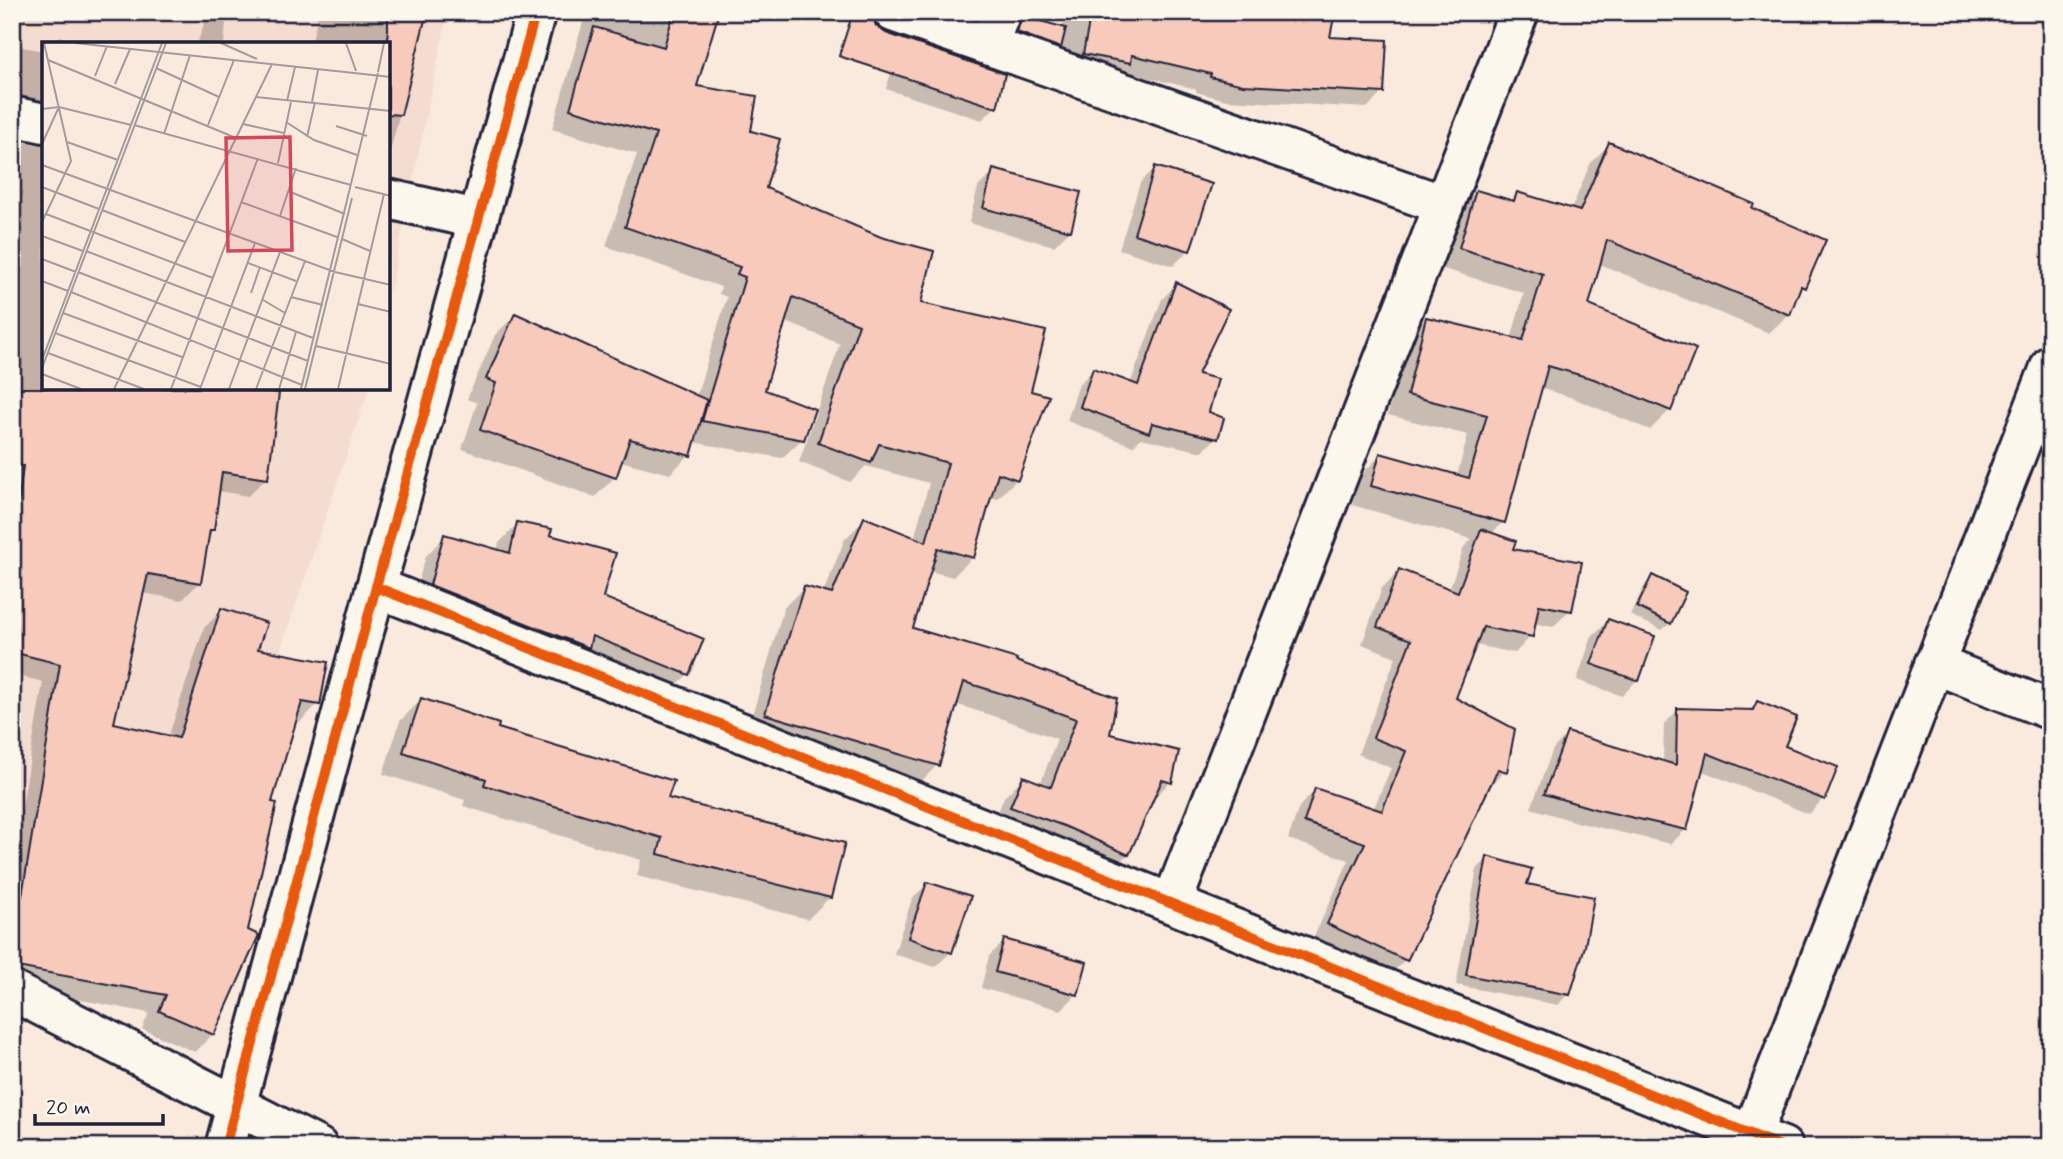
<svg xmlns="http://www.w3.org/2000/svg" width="2063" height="1159" viewBox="0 0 2063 1159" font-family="Mynerve,sans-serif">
	<rect width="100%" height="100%" fill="#faeade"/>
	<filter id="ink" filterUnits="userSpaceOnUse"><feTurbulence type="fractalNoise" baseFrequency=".0143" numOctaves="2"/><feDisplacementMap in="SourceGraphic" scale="14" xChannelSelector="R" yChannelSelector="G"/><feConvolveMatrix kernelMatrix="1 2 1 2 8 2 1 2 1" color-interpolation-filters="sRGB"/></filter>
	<g filter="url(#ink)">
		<polygon fill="#f5dcd1" points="12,12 448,12 389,296 388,44 44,44 44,388 369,389 222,822 123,991 12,945"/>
		<g fill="#0003">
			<polygon points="208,12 227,12 224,44 197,44"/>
			<polygon points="319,12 425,12 388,160 388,44 311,44"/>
			<polygon points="586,12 717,12 695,88 749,132 764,189 919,304 1029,392 1017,479 997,499 990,497 973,557 953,577 929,571 911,629 1014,663 1170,782 1151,801 1128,854 1108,874 992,827 1004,797 1023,778 1040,785 1057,739 1003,719 955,704 937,765 918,785 747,733 784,607 804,588 823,593 845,539 865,519 914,539 929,483 866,466 850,482 799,462 840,344 784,321 763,391 802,439 782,458 693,442 689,455 670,474 620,461 615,477 595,497 462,449 477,403 467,399 495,335 515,315 696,397 727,297 719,294 721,287 606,246 637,154 552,129"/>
			<polygon points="932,12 976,12 966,24"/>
			<polygon points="1069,12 1333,12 1328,39 1383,92 1367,108 1226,100 1196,92 1196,89 1120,71 1113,78 1007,33 1022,18 1062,28"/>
			<polygon points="1716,12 1742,12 1736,19"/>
			<polygon points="60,36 77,44 52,44"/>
			<polygon points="12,45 44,51 44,129 12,115"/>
			<polygon points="896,56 995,107 982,120 886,89"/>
			<polygon points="12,140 44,146 44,388 278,388 266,478 248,496 218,491 212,529 208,534 200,582 182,600 142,593 112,725 168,738 204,628 222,610 256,651 318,704 300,722 294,721 270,803 213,1034 195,1052 142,1029 149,1013 24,989 12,984 12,866 43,682 12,674"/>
			<polygon points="1609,144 1749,209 1804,287 1795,296 1789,314 1769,333 1599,264 1587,306 1670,410 1650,430 1573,398 1540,388 1503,522 1491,534 1511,550 1570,610 1553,627 1534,623 1531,636 1515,653 1475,645 1454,699 1505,771 1489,788 1405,960 1388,977 1312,941 1349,860 1288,839 1299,807 1315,790 1373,810 1391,768 1358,754 1396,657 1362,644 1382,588 1399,571 1449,590 1464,547 1472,539 1352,505 1361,475 1381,455 1457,476 1468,435 1388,415 1406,338 1426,319 1511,339 1524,293 1440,268 1457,211 1476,192 1510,201 1517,194 1571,210 1590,164"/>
			<polygon points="1155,168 1189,250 1173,266 1119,249 1140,183"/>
			<polygon points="994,171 1070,230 1054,246 969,223 978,187"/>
			<polygon points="1177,284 1196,375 1216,438 1202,452 1141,438 1133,446 1067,421 1079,384 1093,370 1130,384 1162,299"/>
			<polygon points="518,523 601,598 688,674 668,693 411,604 426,556 445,536 497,551 499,543"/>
			<polygon points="1652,577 1670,623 1662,630 1630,615 1645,585"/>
			<polygon points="1608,621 1637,680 1622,696 1577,680 1592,636"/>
			<polygon points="421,700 666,800 830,897 808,919 637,876 641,860 463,806 465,800 383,774 400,721"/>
			<polygon points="1757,703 1782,747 1836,768 1823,799 1809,814 1700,770 1686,829 1671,844 1580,823 1531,808 1553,749 1567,734 1663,763 1664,724 1678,710 1748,711"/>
			<polygon points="1488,858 1525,886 1568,994 1558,1005 1456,985 1477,869"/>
			<polygon points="927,884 951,952 935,967 894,954 912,899"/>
			<polygon points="1005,941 1077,994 1061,1010 981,988 989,956"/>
			<polygon points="133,1142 140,1147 128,1147"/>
		</g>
		<g fill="#f8cabc" stroke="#22223b" stroke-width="2">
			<polygon points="388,12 427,12 401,115 388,114"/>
			<polygon points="674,12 719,12 697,86 757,96 751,131 780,139 766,188 881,237 934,251 921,303 1046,331 1031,391 1049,396 1018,480 998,473 974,558 938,548 913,628 1017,659 1016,661 1117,698 1110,734 1179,751 1172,783 1162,780 1129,855 1064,826 1010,807 1023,776 1051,787 1076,719 1023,700 964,682 939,766 765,714 804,586 832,594 864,517 926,542 948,463 879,444 871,463 818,443 859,324 793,297 765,390 815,409 804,440 702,421 745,277 737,274 740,267 625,227 656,134 570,109 594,27 664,47"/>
			<polygon points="853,12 872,12 876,26 886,33 1005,74 997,108 839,56"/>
			<polygon points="1091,12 1335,12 1330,37 1387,40 1384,93 1243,85 1210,77 1211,74 1132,55 1131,63 1083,54"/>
			<polygon points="1022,16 1066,28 1061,48 1017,32"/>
			<polygon points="1609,142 1754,204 1752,208 1826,240 1805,288 1801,286 1790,315 1607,240 1589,305 1696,349 1671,411 1594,379 1548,366 1505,523 1371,486 1380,453 1469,478 1487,415 1407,395 1426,317 1523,340 1543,274 1459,248 1476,190 1514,201 1517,192 1580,211"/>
			<polygon points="1155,166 1212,184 1190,251 1134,234"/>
			<polygon points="993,169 1081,192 1071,231 983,208"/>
			<polygon points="1176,282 1229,309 1198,374 1218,379 1209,412 1224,418 1218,439 1152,423 1149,433 1080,407 1093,368 1138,385"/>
			<polygon points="515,313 707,400 691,456 630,439 616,478 480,430 496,383 486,379"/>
			<polygon points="12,388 248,388 279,393 268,479 222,472 214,530 210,530 201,583 148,574 114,723 179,738 221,608 267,623 258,649 328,662 320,705 302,702 272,802 277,803 248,930 259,935 214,1035 159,1011 166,995 12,966 12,891 22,896 60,664 12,652 12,554 23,466 12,465"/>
			<polygon points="517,522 552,529 550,535 616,553 603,597 704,639 689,675 592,636 589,648 430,585 444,534 510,553"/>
			<polygon points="1481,529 1516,541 1513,549 1582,562 1572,611 1539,605 1533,637 1483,627 1456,698 1515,729 1507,772 1498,769 1407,961 1327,924 1365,843 1304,822 1315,788 1382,811 1406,751 1373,738 1411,640 1377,627 1399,569 1458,592"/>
			<polygon points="1652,575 1686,592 1671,624 1637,607"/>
			<polygon points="1608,619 1655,636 1639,681 1591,664"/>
			<polygon points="421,698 499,724 498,728 674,781 668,798 845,843 831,898 658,854 662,838 484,785 486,779 403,752"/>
			<polygon points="1757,701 1797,717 1785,746 1838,767 1825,800 1707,753 1687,830 1595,809 1544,794 1567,732 1676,765 1677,708 1753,710"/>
			<polygon points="1487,856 1532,869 1527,884 1594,897 1585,946 1570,995 1466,975"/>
			<polygon points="927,882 971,896 952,953 908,938"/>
			<polygon points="1004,939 1087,962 1078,995 995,972"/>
		</g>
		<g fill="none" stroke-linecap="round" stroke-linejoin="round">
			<g stroke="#22223b" stroke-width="44">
				<g id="minor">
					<polyline points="893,12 1444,205"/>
					<polyline points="988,45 1001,12"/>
					<polyline points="12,116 44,123"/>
					<polyline points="388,199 477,219"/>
					<polyline points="376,587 1783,1147"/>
					<polyline points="1934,664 2051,710"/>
					<polyline points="1172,903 1519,12"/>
					<polyline points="12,991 318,1147"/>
					<polyline points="225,1147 376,587 536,12"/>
					<polyline points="1747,1147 2051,365"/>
				</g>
			</g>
			<use href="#minor" stroke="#fbf7ec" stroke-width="38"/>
			<g stroke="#fbf7ec" stroke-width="15">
				<g id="cycleway">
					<polyline points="376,587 1783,1147"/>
					<polyline points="225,1147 376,587 536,12"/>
				</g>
			</g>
			<use href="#cycleway" stroke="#e8590c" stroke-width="10"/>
		</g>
	</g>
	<g transform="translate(42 42)">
		<rect width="348" height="348" fill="#faeade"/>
		<path fill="none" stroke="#a49a9d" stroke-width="2" d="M 33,1 L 349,35M 179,1 L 215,17M 304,1 L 314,29M 6,18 L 194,96M 114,26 L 177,55M 336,30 L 342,1M 53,34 L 65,4M 73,42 L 88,7M 214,55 L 349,69M 245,59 L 253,25M 270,60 L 276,28M 0,67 L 17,65 L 89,83M 244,80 L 272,98 L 315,113M 201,82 L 242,91M 92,83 L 309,143M 166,83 L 192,18M 294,84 L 325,94M 122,92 L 148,13M 265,95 L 273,60M 25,100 L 76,118M 0,102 L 16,67M 236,121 L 249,60M 0,123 L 293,230 L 349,243M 0,145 L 57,167M 313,145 L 349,154M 246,149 L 303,172M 199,160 L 295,195M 60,168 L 143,200M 4,172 L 171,236M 238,174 L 254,126M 0,180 L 29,119 L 2,1M 0,194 L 41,209M 300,197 L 328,209M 44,209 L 271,296M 0,217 L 34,230M 206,221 L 254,239M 36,230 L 266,319M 0,239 L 26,249M 29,250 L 260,343M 209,251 L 218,225M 249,255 L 281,263M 221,258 L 243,271M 316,262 L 349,270M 21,271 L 140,315M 13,291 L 159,345M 274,304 L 349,322M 6,311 L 102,347M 0,318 L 120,1M 0,326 L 124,1M 0,332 L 39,347M 72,347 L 230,22M 129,347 L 216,116M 158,347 L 213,201M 187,347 L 238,210M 214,347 L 263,219M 237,347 L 254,290M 259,347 L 336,31M 263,347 L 310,156M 296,347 L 342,152"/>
		<path fill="#d1495b" fill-opacity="0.15" stroke="#d1495b" stroke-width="3.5" d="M 248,95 L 250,208 L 186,209 L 184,96 Z"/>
		<rect width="348" height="348" fill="none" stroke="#22223b" stroke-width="3.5"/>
	</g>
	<rect width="2063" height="1159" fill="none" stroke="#fbf7ec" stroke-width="42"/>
	<rect x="21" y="21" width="2021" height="1117" fill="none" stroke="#22223b" stroke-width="2.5" filter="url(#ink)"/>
	<path d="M35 1114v10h128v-10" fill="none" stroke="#22223b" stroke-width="3.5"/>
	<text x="46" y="1114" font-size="21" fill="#22223b" stroke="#fbf7ec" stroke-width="5" paint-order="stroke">20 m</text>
</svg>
